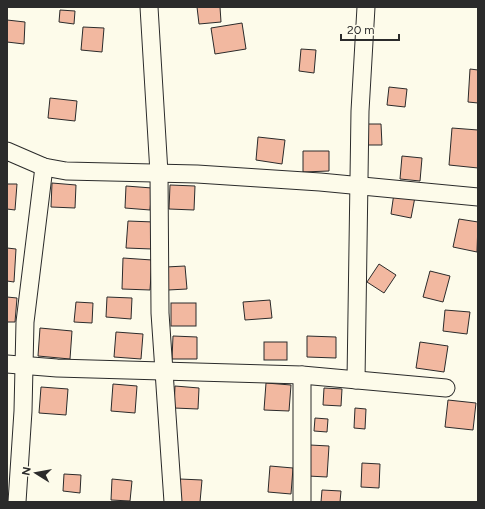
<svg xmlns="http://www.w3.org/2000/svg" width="485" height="509" viewBox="0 0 485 509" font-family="Figtree,sans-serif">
	<rect width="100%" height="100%" fill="#fdfbea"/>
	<g fill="#f2b8a0" stroke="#2b2b2b">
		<polygon points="197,7 220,7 221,22 199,24"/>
		<polygon points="60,10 75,11 74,24 59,22"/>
		<polygon points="7,20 25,22 24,44 7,42"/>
		<polygon points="242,23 246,49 215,54 211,28"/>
		<polygon points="83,27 104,28 102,52 81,50"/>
		<polygon points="301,49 316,50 314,73 299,71"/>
		<polygon points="470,69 478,70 478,103 468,102"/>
		<polygon points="389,87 407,89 405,107 387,105"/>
		<polygon points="50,98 77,101 75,121 48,118"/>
		<polygon points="367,124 381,124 382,145 368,145"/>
		<polygon points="452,128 478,130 478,168 449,165"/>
		<polygon points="258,137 285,140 282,164 256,160"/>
		<polygon points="303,151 329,151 329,171 303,172"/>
		<polygon points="402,156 422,158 420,181 400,179"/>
		<polygon points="52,183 76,185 75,208 51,207"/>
		<polygon points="7,184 17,184 15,210 7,209"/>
		<polygon points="170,185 195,186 194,210 169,209"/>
		<polygon points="126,186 152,188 150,210 125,208"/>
		<polygon points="394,193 415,197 411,218 391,214"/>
		<polygon points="459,219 478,222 477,252 453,247"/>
		<polygon points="128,221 154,222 152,249 126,248"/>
		<polygon points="7,248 16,249 14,282 7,281"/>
		<polygon points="123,258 152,260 150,290 122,289"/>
		<polygon points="379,264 396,275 384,293 367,282"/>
		<polygon points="185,266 187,289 168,290 166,267"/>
		<polygon points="430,271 450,276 443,302 423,297"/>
		<polygon points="7,297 17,298 15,322 7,322"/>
		<polygon points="107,297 132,298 131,319 106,317"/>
		<polygon points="270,300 272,318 245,320 243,302"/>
		<polygon points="76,302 93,303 92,323 74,322"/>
		<rect x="171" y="303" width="25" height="23"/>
		<polygon points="445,310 470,312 467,334 443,331"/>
		<polygon points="40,328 72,331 70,359 38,356"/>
		<polygon points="116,332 143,334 141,359 114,357"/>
		<polygon points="173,336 197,337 197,359 172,359"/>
		<polygon points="307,336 336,337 336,358 307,357"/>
		<rect x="264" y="342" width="23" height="18"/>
		<polygon points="420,342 448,346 444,372 416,368"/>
		<polygon points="266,383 291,385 289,411 264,410"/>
		<polygon points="113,384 137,386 135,413 111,411"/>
		<polygon points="175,386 199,388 198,409 174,408"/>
		<polygon points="41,387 68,389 66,415 39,413"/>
		<polygon points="324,388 342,389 341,406 323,405"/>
		<polygon points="448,400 476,403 473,430 445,427"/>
		<polygon points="355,408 366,409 365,429 354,428"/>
		<polygon points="315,418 328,419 327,432 314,431"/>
		<polygon points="310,445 329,446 327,477 308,476"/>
		<polygon points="362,463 380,464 379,488 361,487"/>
		<polygon points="270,466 293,468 291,494 268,492"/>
		<polygon points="64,474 81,475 80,493 63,491"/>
		<polygon points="112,479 132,481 130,501 111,500"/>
		<polygon points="180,479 202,480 200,502 178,502"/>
		<polygon points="322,490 341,491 340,502 321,502"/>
	</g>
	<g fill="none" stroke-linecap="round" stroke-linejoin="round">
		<g stroke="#2b2b2b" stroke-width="19">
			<g id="street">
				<polyline points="149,7 159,173 160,313 173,502"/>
				<polyline points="7,151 44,167 66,171 197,174 320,182 478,197"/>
				<polyline points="7,364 57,368 302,375 446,388"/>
				<polyline points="302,375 302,502"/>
				<polyline points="356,380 360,111 366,7"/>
				<polyline points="17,502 23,411 25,322 44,167"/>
			</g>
		</g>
		<use href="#street" stroke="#fdfbea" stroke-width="17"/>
	</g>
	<rect width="485" height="509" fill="none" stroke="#2b2b2b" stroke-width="16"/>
	<g transform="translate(36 473) rotate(281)" stroke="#fdfbea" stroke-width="3" paint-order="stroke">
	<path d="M0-3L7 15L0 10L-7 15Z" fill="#2b2b2b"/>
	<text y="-6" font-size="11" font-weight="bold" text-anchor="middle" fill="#2b2b2b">N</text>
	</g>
	<path d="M341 34v6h58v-6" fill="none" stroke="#2b2b2b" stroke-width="2"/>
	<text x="347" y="34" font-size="12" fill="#2b2b2b" stroke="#fdfbea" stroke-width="3" paint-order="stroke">20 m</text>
</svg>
